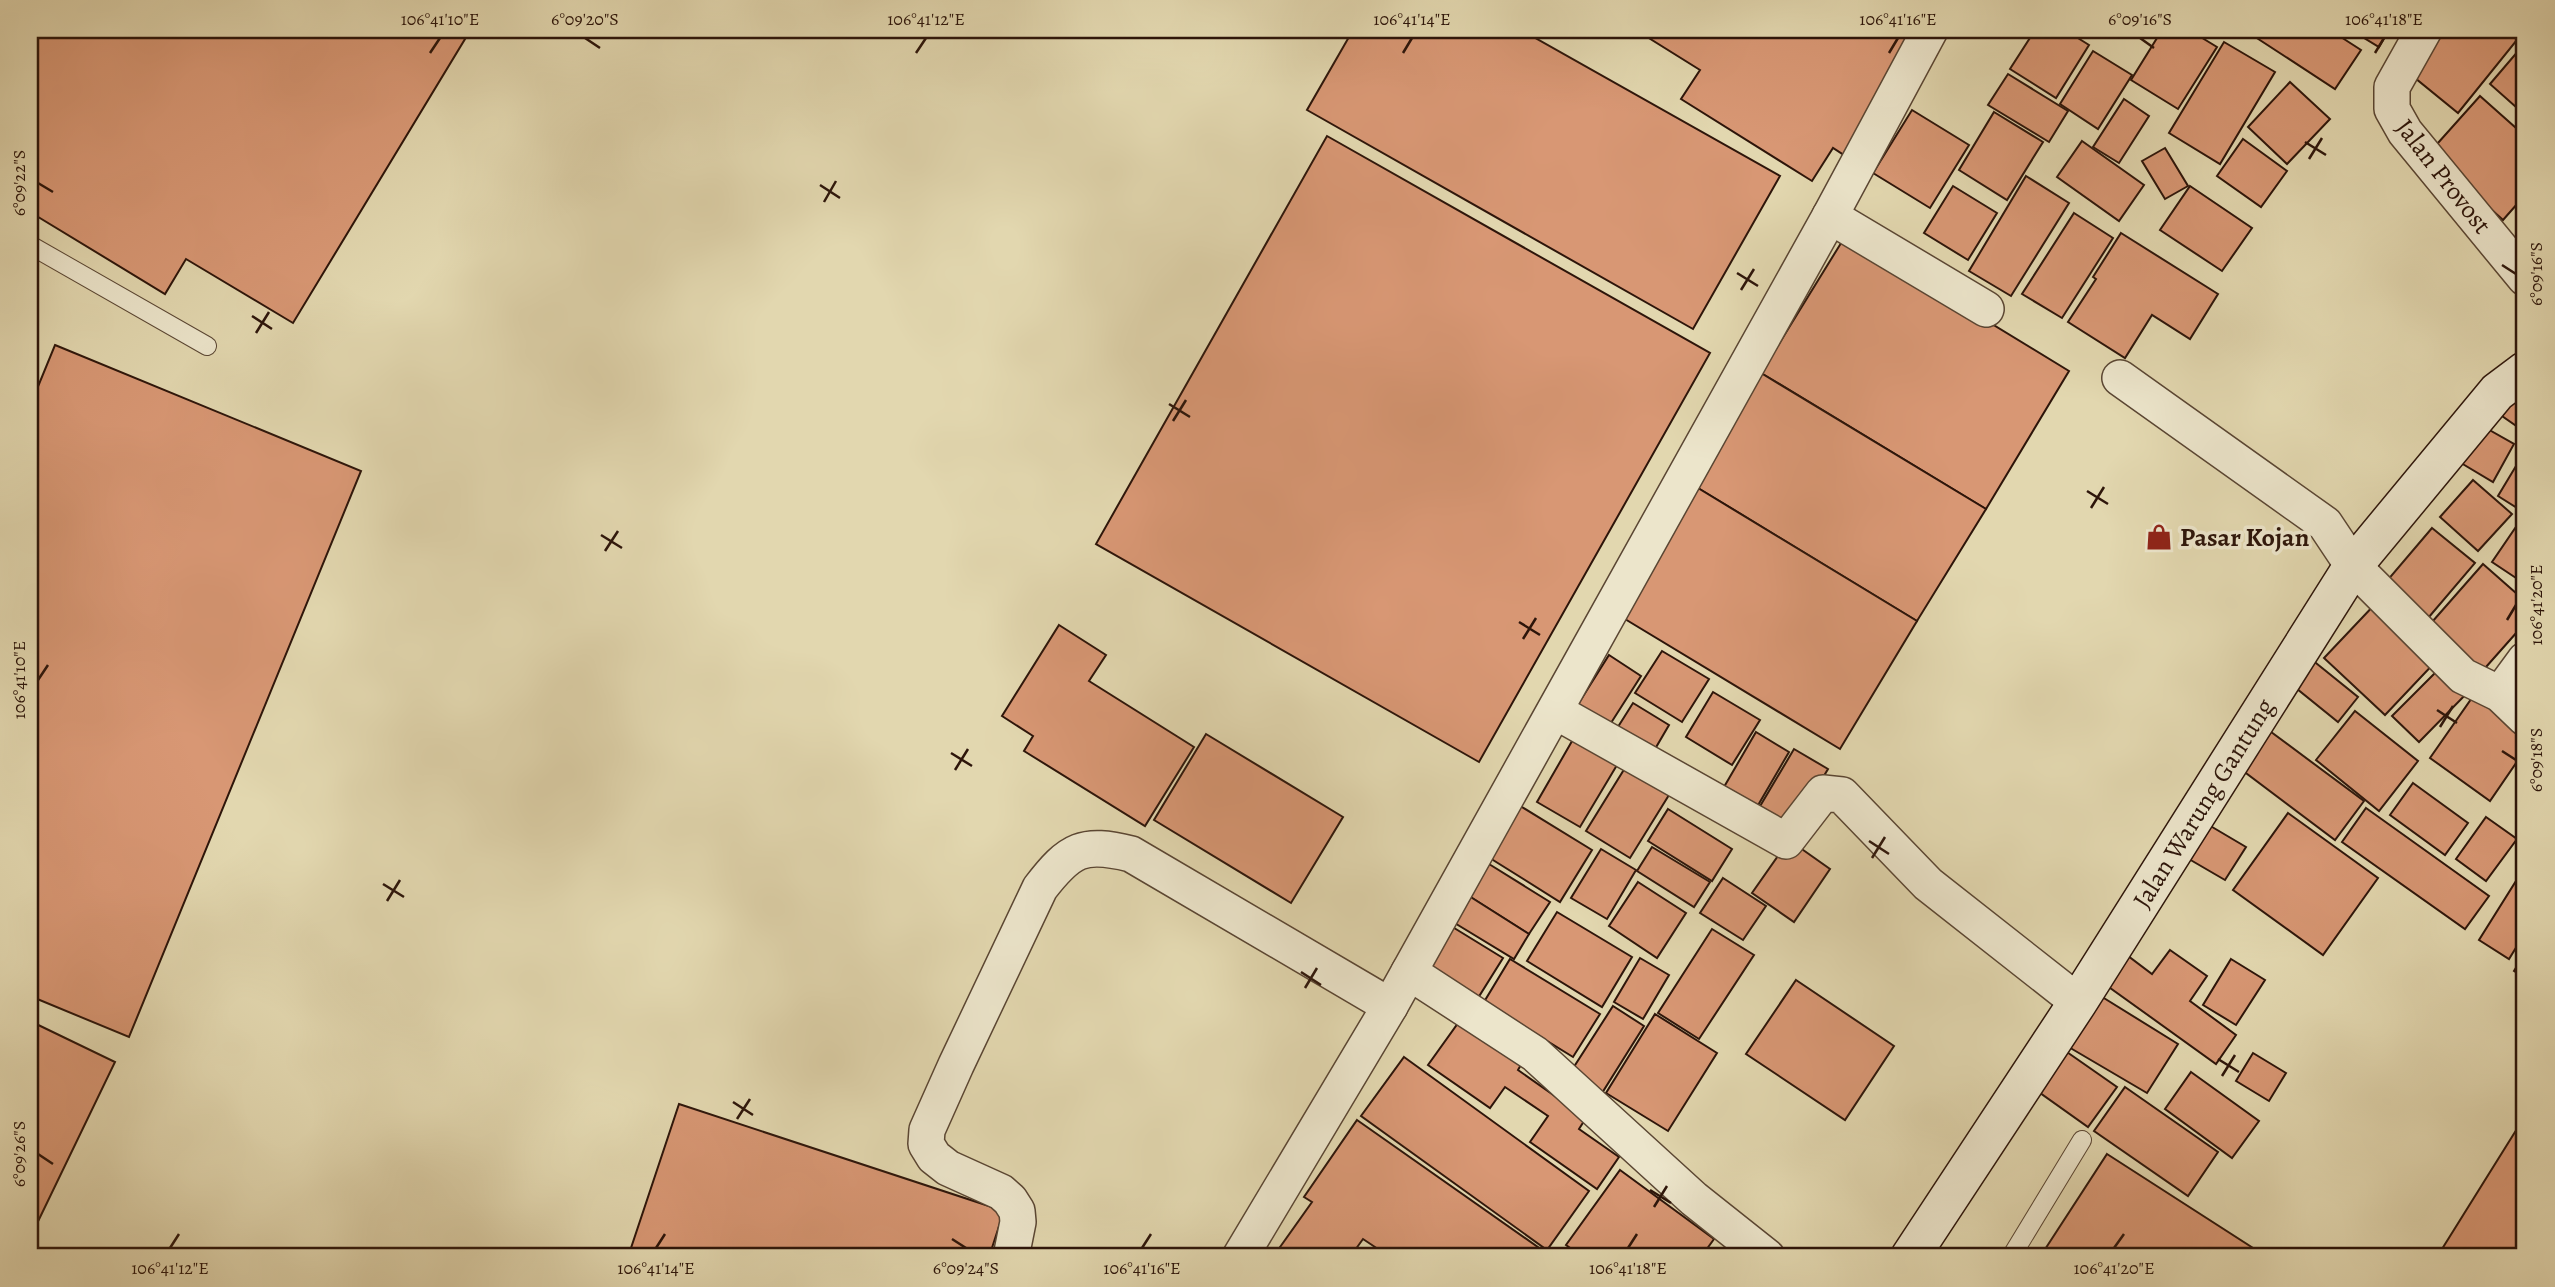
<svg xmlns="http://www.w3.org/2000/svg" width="2555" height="1287" viewBox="0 0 2555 1287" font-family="Alegreya,serif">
	<rect width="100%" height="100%" fill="#e2d7af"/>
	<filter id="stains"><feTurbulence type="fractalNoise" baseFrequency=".00286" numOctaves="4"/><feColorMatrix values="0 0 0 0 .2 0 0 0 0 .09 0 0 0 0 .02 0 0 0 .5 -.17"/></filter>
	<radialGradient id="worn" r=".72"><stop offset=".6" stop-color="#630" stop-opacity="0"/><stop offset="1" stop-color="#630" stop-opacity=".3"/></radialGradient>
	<g fill="#d89774" stroke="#2d150a" stroke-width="2">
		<polygon points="30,30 449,30 465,39 293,323 186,259 165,294 30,212"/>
		<polygon points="1353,30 1521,30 1780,176 1693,329 1307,110"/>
		<polygon points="1636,30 1924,30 1844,155 1833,148 1812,181 1681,99 1700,70"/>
		<polygon points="2035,30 2065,30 2089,45 2056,98 2010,69"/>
		<polygon points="2162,30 2189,30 2217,47 2178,109 2131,80"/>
		<polygon points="2330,30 2361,50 2335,89 2246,31"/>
		<polygon points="2351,30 2389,30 2379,47"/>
		<polygon points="2435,30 2525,30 2458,113 2404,69"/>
		<polygon points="2224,42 2275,72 2220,164 2169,133"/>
		<polygon points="2525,43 2525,115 2490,84"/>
		<polygon points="2093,51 2132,75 2098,129 2060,104"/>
		<polygon points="2008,74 2068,111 2049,142 1988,105"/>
		<polygon points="2290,82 2330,119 2287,164 2248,127"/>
		<polygon points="2480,96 2525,136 2525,195 2503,220 2429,153"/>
		<polygon points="2124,99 2149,116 2119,163 2093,147"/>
		<polygon points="1912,110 1969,145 1930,208 1873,173"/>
		<polygon points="1994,112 2043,142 2007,200 1959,170"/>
		<polygon points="1327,136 1710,353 1479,762 1096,544"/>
		<polygon points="2243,139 2287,171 2261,207 2217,176"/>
		<polygon points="2082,141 2144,185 2119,221 2057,177"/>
		<polygon points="2165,148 2188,186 2165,199 2142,161"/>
		<polygon points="2026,176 2069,203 2011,296 1969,271"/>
		<polygon points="1953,186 1997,213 1968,260 1924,233"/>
		<polygon points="2190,186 2252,228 2222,271 2160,230"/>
		<polygon points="2074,213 2113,238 2062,318 2022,294"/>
		<polygon points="2121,233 2218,294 2190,339 2152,315 2125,358 2068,322 2096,279 2093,277"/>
		<polygon points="1846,235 2069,371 1986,509 1761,373"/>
		<polygon points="55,345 361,471 129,1037 30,996 30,406"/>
		<polygon points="1761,373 1986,509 1917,621 1693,485"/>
		<polygon points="2518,394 2525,398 2525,432 2502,416"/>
		<polygon points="2477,423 2514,444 2493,482 2456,460"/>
		<polygon points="2525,451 2525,513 2498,496"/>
		<polygon points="2473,480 2512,514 2478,551 2440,517"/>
		<polygon points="1693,485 1917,621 1840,749 1615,613"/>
		<polygon points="2520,521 2525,525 2525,584 2492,562"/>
		<polygon points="2432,528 2475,563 2423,624 2380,589"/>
		<polygon points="2483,564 2525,601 2525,623 2478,676 2425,630"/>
		<polygon points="2378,601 2439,658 2385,715 2324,658"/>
		<polygon points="1059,625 1106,655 1089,681 1194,747 1145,826 1024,751 1033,736 1002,716"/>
		<polygon points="1662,651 1709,679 1682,722 1635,693"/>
		<polygon points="1609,655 1641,676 1602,737 1570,717"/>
		<polygon points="2311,659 2358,697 2338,722 2291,684"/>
		<polygon points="2447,661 2473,687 2419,742 2392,716"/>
		<polygon points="1713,692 1760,720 1732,765 1686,737"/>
		<polygon points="2474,695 2525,731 2525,750 2490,801 2430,758"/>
		<polygon points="1633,703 1669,725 1648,761 1611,738"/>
		<polygon points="2355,711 2418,761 2379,811 2316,760"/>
		<polygon points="2263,726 2364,801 2335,840 2234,764"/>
		<polygon points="1579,729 1623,755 1580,827 1537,802"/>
		<polygon points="1756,732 1789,752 1750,819 1717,799"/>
		<polygon points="1206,734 1343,817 1291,903 1154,820"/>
		<polygon points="1794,749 1828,769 1787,838 1753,818"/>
		<polygon points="1633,755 1677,782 1630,858 1586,831"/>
		<polygon points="2413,783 2468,823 2445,855 2390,815"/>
		<polygon points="1517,804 1592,850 1560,902 1485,855"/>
		<polygon points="2366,808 2489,896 2465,929 2342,842"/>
		<polygon points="1668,809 1732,849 1712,881 1648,841"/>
		<polygon points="2288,813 2378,878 2323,955 2233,890"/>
		<polygon points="2486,817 2517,839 2486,881 2456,859"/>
		<polygon points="2202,821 2246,847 2225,880 2182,855"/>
		<polygon points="1789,840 1830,869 1794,922 1752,893"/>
		<polygon points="1652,847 1710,882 1694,907 1637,871"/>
		<polygon points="1601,849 1636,870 1607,919 1571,898"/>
		<polygon points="1489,864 1550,902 1529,934 1469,896"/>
		<polygon points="1723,878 1766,906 1743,940 1700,913"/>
		<polygon points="2516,881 2525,887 2525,933 2509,959 2479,940"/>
		<polygon points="1638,882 1686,913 1657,958 1609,926"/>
		<polygon points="1469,896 1529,934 1514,959 1453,922"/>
		<polygon points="1557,912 1632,957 1602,1007 1527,961"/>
		<polygon points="1446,923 1503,958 1478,998 1422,962"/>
		<polygon points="1712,929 1754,955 1699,1039 1658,1013"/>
		<polygon points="2170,950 2207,976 2190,1001 2236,1035 2216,1064 2106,985 2128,956 2152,974"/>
		<polygon points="2525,953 2525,978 2514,971"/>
		<polygon points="1640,958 1669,975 1643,1019 1614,1002"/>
		<polygon points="1510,959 1600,1014 1573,1057 1484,1002"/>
		<polygon points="2231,959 2265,980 2236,1025 2203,1005"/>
		<polygon points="1796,980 1894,1046 1845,1120 1746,1054"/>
		<polygon points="2099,995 2178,1044 2147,1093 2067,1046"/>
		<polygon points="1613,1006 1644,1026 1602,1093 1570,1073"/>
		<polygon points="1655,1014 1717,1053 1668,1131 1606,1093"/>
		<polygon points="1461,1019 1522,1063 1518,1070 1586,1118 1579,1129 1619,1157 1597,1189 1530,1142 1548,1116 1505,1087 1490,1108 1428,1065"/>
		<polygon points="30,1021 115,1062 30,1238"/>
		<polygon points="2054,1043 2117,1087 2088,1127 2026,1083"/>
		<polygon points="2253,1053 2286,1073 2269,1101 2236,1081"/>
		<polygon points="1404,1057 1589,1191 1547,1250 1361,1116"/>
		<polygon points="2191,1072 2259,1121 2232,1158 2165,1109"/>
		<polygon points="2125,1087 2218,1152 2188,1196 2094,1131"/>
		<polygon points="679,1104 1004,1211 989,1257 628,1257"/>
		<polygon points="2525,1116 2525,1257 2437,1257"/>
		<polygon points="1357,1120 1552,1257 1390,1257 1363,1239 1350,1257 1273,1257 1312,1202 1304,1197"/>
		<polygon points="2107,1154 2267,1257 2040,1257"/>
		<polygon points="1620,1170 1714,1239 1701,1257 1583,1257 1566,1245"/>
	</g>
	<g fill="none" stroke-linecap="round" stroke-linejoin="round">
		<g stroke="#5a4633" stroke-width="20">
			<g id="lane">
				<polyline points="30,245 207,346"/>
				<polyline points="2011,1257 2082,1140"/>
			</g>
		</g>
		<g stroke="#5a4633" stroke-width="38">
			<g id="street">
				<polyline points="2424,30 2392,87 2392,109 2405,132 2525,278"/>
				<polyline points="1830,216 1986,309"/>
				<polyline points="2120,378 2325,524 2353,566 2463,676 2500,694 2525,718"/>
				<polyline points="2500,694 2525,660"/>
				<polyline points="1555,711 1786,841 1823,793 1842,795 1928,884 2078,1002"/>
				<polyline points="1409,972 1535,1054 1694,1199 1767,1257"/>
				<path d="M 1011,1257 L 1018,1222 L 1017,1211 L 1010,1200 L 1001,1192 L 948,1168 L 934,1157 L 926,1144 L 927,1130 L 956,1065 L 1040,888 C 1070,849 1083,842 1131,854 L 1390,1006"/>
				<polyline points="1240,1257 1390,1006 1830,216 1930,30"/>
			</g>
		</g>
		<g stroke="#2d150a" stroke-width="41">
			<polyline id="secondary" points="1910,1257 2078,1002 2353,566 2497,392 2525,371"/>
		</g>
		<use href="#lane" stroke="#ece5cb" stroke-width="18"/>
		<use href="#street" stroke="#ece5cb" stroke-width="35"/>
		<use href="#secondary" stroke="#ece5cb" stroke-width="38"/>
	</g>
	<path fill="none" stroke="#2d150a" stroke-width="2.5" d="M 585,38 L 600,48M 2140,38 L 2154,48M 430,53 L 440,38M 916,53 L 926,38M 1403,53 L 1412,38M 1889,53 L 1898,38M 2375,53 L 2384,38M 2305,142 L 2326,155M 2309,159 L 2322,138M 38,183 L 53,192M 820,185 L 840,198M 824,202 L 836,181M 2502,265 L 2516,274M 1737,273 L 1758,286M 1741,290 L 1754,269M 252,316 L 272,329M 256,333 L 269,312M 1169,404 L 1190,417M 1173,421 L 1186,400M 2087,491 L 2108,504M 2091,508 L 2104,487M 601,535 L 622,548M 605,551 L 618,531M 2507,620 L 2516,605M 1519,622 L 1540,635M 1523,639 L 1536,618M 38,680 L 48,665M 2437,710 L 2457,723M 2440,727 L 2453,706M 2502,751 L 2516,760M 951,753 L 972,766M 955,770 L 968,749M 1869,841 L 1889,854M 1872,858 L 1885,837M 383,884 L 404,897M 387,901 L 400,880M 1301,972 L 1321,985M 1305,988 L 1317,968M 2218,1059 L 2239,1072M 2222,1076 L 2235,1055M 733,1102 L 753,1115M 737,1119 L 750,1099M 38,1154 L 53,1164M 1650,1190 L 1671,1203M 1654,1207 L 1667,1186M 952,1239 L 966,1248M 170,1248 L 179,1234M 656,1248 L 665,1234M 1142,1248 L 1151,1234M 1628,1248 L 1637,1234M 2114,1248 L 2124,1234"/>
	<defs>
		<g id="shop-bare" transform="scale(2.1)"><path d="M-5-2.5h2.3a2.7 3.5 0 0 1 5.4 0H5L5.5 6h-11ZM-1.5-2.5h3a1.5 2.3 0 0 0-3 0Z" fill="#8f2418" stroke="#ece5cb" stroke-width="2.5" paint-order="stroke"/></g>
	</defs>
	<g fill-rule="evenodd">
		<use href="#shop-bare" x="2159" y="537"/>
	</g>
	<g text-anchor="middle" stroke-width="7" stroke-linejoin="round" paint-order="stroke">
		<g font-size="26" fill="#2d150a" stroke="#ece5cb">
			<text transform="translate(2444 176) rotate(52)" y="9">Jalan Provost</text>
			<text transform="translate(2203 803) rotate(-58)" y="9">Jalan Warung Gantung</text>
		</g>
		<g font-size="26" font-weight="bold" fill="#2d150a" stroke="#ece5cb" text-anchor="start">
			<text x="2180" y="546">Pasar Kojan</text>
		</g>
	</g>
	<rect width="2555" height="1287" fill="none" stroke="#e2d7af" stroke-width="77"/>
	<rect x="38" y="38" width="2478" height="1210" fill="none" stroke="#2d150a" stroke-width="2.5"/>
	<g font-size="18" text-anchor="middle" fill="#2d150a">
		<text x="440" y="25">106°41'10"E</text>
		<text x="585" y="25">6°09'20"S</text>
		<text x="926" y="25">106°41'12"E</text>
		<text x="1412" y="25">106°41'14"E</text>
		<text x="1898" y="25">106°41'16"E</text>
		<text x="2140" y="25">6°09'16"S</text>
		<text x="2384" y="25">106°41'18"E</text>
		<text transform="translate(19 183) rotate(-90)" y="6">6°09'22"S</text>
		<text transform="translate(2536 274) rotate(-90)" y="6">6°09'16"S</text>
		<text transform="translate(2536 605) rotate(-90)" y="6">106°41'20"E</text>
		<text transform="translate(19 680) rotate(-90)" y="6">106°41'10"E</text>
		<text transform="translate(2536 760) rotate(-90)" y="6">6°09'18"S</text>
		<text transform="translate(19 1154) rotate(-90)" y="6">6°09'26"S</text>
		<text x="170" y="1274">106°41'12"E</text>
		<text x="656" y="1274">106°41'14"E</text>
		<text x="966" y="1274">6°09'24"S</text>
		<text x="1142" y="1274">106°41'16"E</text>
		<text x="1628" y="1274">106°41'18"E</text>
		<text x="2114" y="1274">106°41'20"E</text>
	</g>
	<rect width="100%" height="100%" filter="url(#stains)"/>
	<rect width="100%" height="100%" fill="url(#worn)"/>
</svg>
